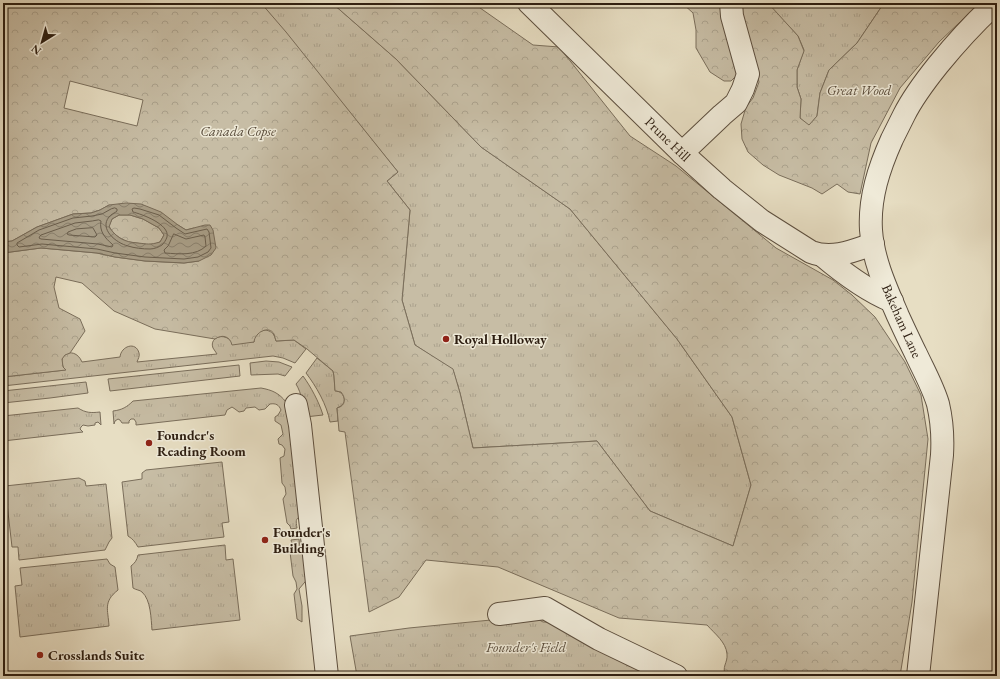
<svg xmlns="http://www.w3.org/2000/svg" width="1000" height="679" viewBox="0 0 1000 679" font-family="'EB Garamond',serif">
	<defs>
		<pattern id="grass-tufts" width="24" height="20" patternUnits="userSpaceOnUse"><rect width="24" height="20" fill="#c7bda5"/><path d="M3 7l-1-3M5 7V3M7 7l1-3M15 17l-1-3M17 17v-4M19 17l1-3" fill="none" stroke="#aba28d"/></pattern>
		<pattern id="forest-crowns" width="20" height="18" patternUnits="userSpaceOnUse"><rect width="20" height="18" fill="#c7bda5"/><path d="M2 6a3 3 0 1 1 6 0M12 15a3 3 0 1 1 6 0" fill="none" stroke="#aba28d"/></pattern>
		<pattern id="water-waves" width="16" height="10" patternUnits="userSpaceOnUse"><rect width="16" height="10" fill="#a89d86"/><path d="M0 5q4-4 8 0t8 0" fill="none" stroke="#897f6c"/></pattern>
	</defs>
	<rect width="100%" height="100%" fill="#e7dec3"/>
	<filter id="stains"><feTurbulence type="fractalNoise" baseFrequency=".005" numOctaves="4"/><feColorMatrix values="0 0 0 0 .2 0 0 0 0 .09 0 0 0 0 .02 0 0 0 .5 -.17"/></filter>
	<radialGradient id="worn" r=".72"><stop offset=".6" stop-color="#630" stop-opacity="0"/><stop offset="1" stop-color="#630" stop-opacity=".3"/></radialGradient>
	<g fill="url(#grass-tufts)" stroke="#7a6e5b">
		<polygon points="261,3 332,3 396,59 481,147 570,209 677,339 732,417 751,485 733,546 650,511 597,441 473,448 460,393 453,370 415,345 402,300 410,210 387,181 398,172"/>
		<polygon points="767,3 884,3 857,43 829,70 820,93 817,116 809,126 800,118 801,99 797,87 797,70 804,50 798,36"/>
		<path d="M 266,330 C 273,332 274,334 276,341 L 294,340 L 306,349 L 295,363 L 283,358 L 273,356 L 3,386 L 3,377 L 65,370 C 54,354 75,345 82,362 L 120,357 C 121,346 136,341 139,353 C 140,356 138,359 137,362 L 217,354 C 216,352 214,350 213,348 C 209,338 223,332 231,341 L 254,342 C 254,334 259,331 266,330 Z"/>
		<path d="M 317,358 L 333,371 L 334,376 L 335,390 C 346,393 348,404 337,408 L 338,421 L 330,422 C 327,405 316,386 306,373 Z"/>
		<polygon points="266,361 279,362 292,367 285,376 278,374 251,375 250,363"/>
		<polygon points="239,365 240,376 110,391 108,379"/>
		<path d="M 303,376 C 311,387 319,402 323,415 L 305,417 C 303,405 302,394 296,384 Z"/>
		<polygon points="86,382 88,393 50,398 3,403 3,391"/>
		<path d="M 261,388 C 272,390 279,393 286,402 L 301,516 C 295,519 296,521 297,528 L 291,529 L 290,526 L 287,523 L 283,499 L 286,494 L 285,487 L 282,483 L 280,458 L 284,456 L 285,449 L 282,445 L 279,444 L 278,439 L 283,434 L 281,425 L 275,421 L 275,417 L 278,415 L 281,410 C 279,405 276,403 270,404 L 265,409 L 259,410 L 255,407 L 246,408 L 244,411 L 239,412 L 235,409 L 232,407 L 227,410 L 225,415 L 136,425 L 136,422 L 134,419 L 131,419 L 129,421 L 129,423 L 122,423 L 120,420 L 118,419 L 115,421 L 114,424 L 113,411 C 122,410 127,407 133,401 Z"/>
		<path d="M 78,408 C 86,413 91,413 100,412 L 101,425 L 98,422 L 95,423 L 95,425 L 88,426 L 83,425 L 81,427 L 80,429 L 83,432 L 3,441 L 3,416 Z"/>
		<path d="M 222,462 L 229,522 L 222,523 L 224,537 L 138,547 C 135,542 133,539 128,536 L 122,482 L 142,479 L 142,473 L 146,470 Z"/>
		<polygon points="79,478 85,481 86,486 106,484 112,538 109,542 105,550 19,560 18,547 12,547 5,486"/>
		<path d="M 299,539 C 300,548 299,551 307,556 L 310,576 L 299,589 L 302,606 L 302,622 L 297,619 L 294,594 L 297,589 L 296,582 L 293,576 L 290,552 C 295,548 292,545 291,540 Z"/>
		<path d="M 225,545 L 226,560 L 233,559 L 240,620 L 152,630 C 151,619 151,600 142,592 C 140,590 136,590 133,588 L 131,566 C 135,563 137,560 138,555 Z"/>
		<path d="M 107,559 L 110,564 L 115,567 L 118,590 C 103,602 108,609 109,626 L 20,637 L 15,586 L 22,585 L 20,568 Z"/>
		<polygon points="532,616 543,622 549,622 665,676 357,676 350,636 409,628"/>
	</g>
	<g fill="url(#forest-crowns)" stroke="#7a6e5b" fill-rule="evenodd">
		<path d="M 3,3 L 261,3 L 286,32 L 398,172 L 387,181 L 410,210 L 402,300 L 415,345 L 453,369 L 460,393 L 473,448 L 597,441 L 650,511 L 733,546 L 751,485 L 732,417 L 677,339 L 570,209 L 481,147 L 396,59 L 332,3 L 473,3 L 533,45 L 559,47 L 630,136 L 676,166 L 776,248 L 833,280 L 852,295 L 875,317 L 905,362 L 921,395 L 928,439 L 912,602 L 900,676 L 726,676 C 721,667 728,663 727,654 C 726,642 715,634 707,625 L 619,618 L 498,567 L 426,560 L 399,597 L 369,612 L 345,432 L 339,431 L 337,408 C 346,406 346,398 341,392 L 335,391 L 334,376 L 333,371 L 307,349 L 294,340 L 276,341 C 275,339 275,336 274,334 C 269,325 255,332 254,342 L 232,345 C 230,336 222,334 215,339 L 155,329 L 114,311 L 82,283 L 56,277 L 54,287 L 59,308 L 80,319 L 85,331 L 70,353 L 65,355 L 62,359 L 63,367 L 66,370 L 3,377 L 3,253 L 41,248 L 97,253 L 115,257 L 145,261 L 184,263 L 199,261 L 194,228 L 186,230 L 178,225 L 109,205 L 100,210 L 91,213 L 73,214 L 37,227 L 12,241 L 3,242 ZM 70,81 L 143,100 L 137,126 L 64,108 Z"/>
		<polygon points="682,3 768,3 798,36 804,51 797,70 797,87 801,99 800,118 809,125 817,116 820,93 829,70 857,43 884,3 980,3 939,42 900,88 871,143 860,194 848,192 837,184 822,194 812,188 779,175 763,165 748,152 742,139 741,124 746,107 753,98 759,82 754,63 738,74 731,81 724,81 710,72 696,48 696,30 693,13"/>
		<polygon points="119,215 130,215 143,219 159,228 164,235 160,242 151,245 128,242 120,238 113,233 109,226 112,219"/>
	</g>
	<path fill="url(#water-waves)" stroke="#776a57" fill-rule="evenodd" d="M 126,203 L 141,204 L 161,212 L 178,225 L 186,230 L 205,225 L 210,225 L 213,230 L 216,248 L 211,255 L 199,261 L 184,263 L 145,261 L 115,257 L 97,253 L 41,248 L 3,253 L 3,242 L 12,241 L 37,227 L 73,214 L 91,213 L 100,210 L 109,205 ZM 119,215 L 130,215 L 143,219 L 159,228 L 164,235 L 160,242 C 150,245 147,244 138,243 C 124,242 117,238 109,227 L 112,219 Z"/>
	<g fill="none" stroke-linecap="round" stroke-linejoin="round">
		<g stroke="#6a5e4c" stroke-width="1">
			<path d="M 115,208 L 117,209 L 117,211 C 115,213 111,214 109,217 C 99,229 116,243 128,246 C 134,248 143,249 150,249 C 154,249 159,247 162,245 C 164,243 166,240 167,237 C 170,224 141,214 133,212 L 132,209 L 134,208 L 140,209 L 159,215 L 176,228 L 185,234 L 207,229 L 209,232 L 211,248 L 208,252 L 198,257 L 184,259 L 145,257 L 115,253 L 97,249 L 42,244 L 19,247 L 17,245 L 17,243 L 39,230 L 73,218 L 92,216 L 102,214 L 111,209 Z"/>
			<path d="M 99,220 L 101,221 C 99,231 105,238 112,244 L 113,245 L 112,247 L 98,244 L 41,239 L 39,238 L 40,236 L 41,235 L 75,223 L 92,221 Z"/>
			<polygon points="93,228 97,235 95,237 69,235 67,234 68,232 76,229"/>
			<path d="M 174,234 L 186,239 L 204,235 L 205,237 L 206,246 C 196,256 179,254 165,253 L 164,250 L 168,246 Z"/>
		</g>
		<g stroke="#5c4e3e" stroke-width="24">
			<g id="minor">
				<path d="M 529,3 L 682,153 L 722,189 L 762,221 L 811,252 C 832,260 853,251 873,244"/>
				<polyline points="682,153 722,115 736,103 743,89 748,74 732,16 731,3"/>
				<path d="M 822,255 C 842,272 868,291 892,301"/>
				<polyline points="296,405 300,425 327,676"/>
				<polyline points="499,614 545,608 599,639 676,676"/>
				<path d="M 918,676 L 942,455 C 943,438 942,421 938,404 C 933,387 924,371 916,354 C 910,342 904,329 898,316 C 886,288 873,260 871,230 C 869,198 879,168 892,139 C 896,131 900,123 904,115 C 913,97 926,80 938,65 C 956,43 975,22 996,3"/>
			</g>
		</g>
		<use href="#minor" stroke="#efead8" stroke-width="22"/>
	</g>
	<g fill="#8f2418" stroke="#efead8" stroke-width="1.5">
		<circle cx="446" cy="339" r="4"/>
		<circle cx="149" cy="443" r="4"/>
		<circle cx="265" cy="540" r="4"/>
		<circle cx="40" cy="655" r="4"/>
	</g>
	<g text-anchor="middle" stroke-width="3" stroke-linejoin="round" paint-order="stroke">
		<g font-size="14" font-style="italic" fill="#5b4e3d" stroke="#efead8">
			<text x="859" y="95">Great Wood</text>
			<text x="238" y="136">Canada Copse</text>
			<text x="526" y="652">Founder's Field</text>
		</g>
		<g font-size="14" fill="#2d1e11" stroke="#efead8">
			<text transform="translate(668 139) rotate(44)" y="5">Prune Hill</text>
			<text transform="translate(902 321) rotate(66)" y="5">Bakeham Lane</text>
		</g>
		<g font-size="14" font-weight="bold" fill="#2d1e11" stroke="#efead8" text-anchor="start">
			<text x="454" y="344">Royal Holloway</text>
			<text x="157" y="440">Founder's<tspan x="157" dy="16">Reading Room</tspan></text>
			<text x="273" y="537">Founder's<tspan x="273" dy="16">Building</tspan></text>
			<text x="48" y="660">Crosslands Suite</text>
		</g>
	</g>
	<rect width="1000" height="679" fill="none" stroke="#e7dec3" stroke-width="16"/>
	<rect x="4" y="4" width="992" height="671" fill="none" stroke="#2d1e11" stroke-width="2"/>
	<rect x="8" y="8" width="984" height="663" fill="none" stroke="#2d1e11"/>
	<g transform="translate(42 42) rotate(217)" stroke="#efead8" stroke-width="3" paint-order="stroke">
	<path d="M0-3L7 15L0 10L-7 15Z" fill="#2d1e11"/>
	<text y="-6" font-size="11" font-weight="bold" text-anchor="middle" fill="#2d1e11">N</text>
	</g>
	<rect width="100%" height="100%" filter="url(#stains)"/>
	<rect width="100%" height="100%" fill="url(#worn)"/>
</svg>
